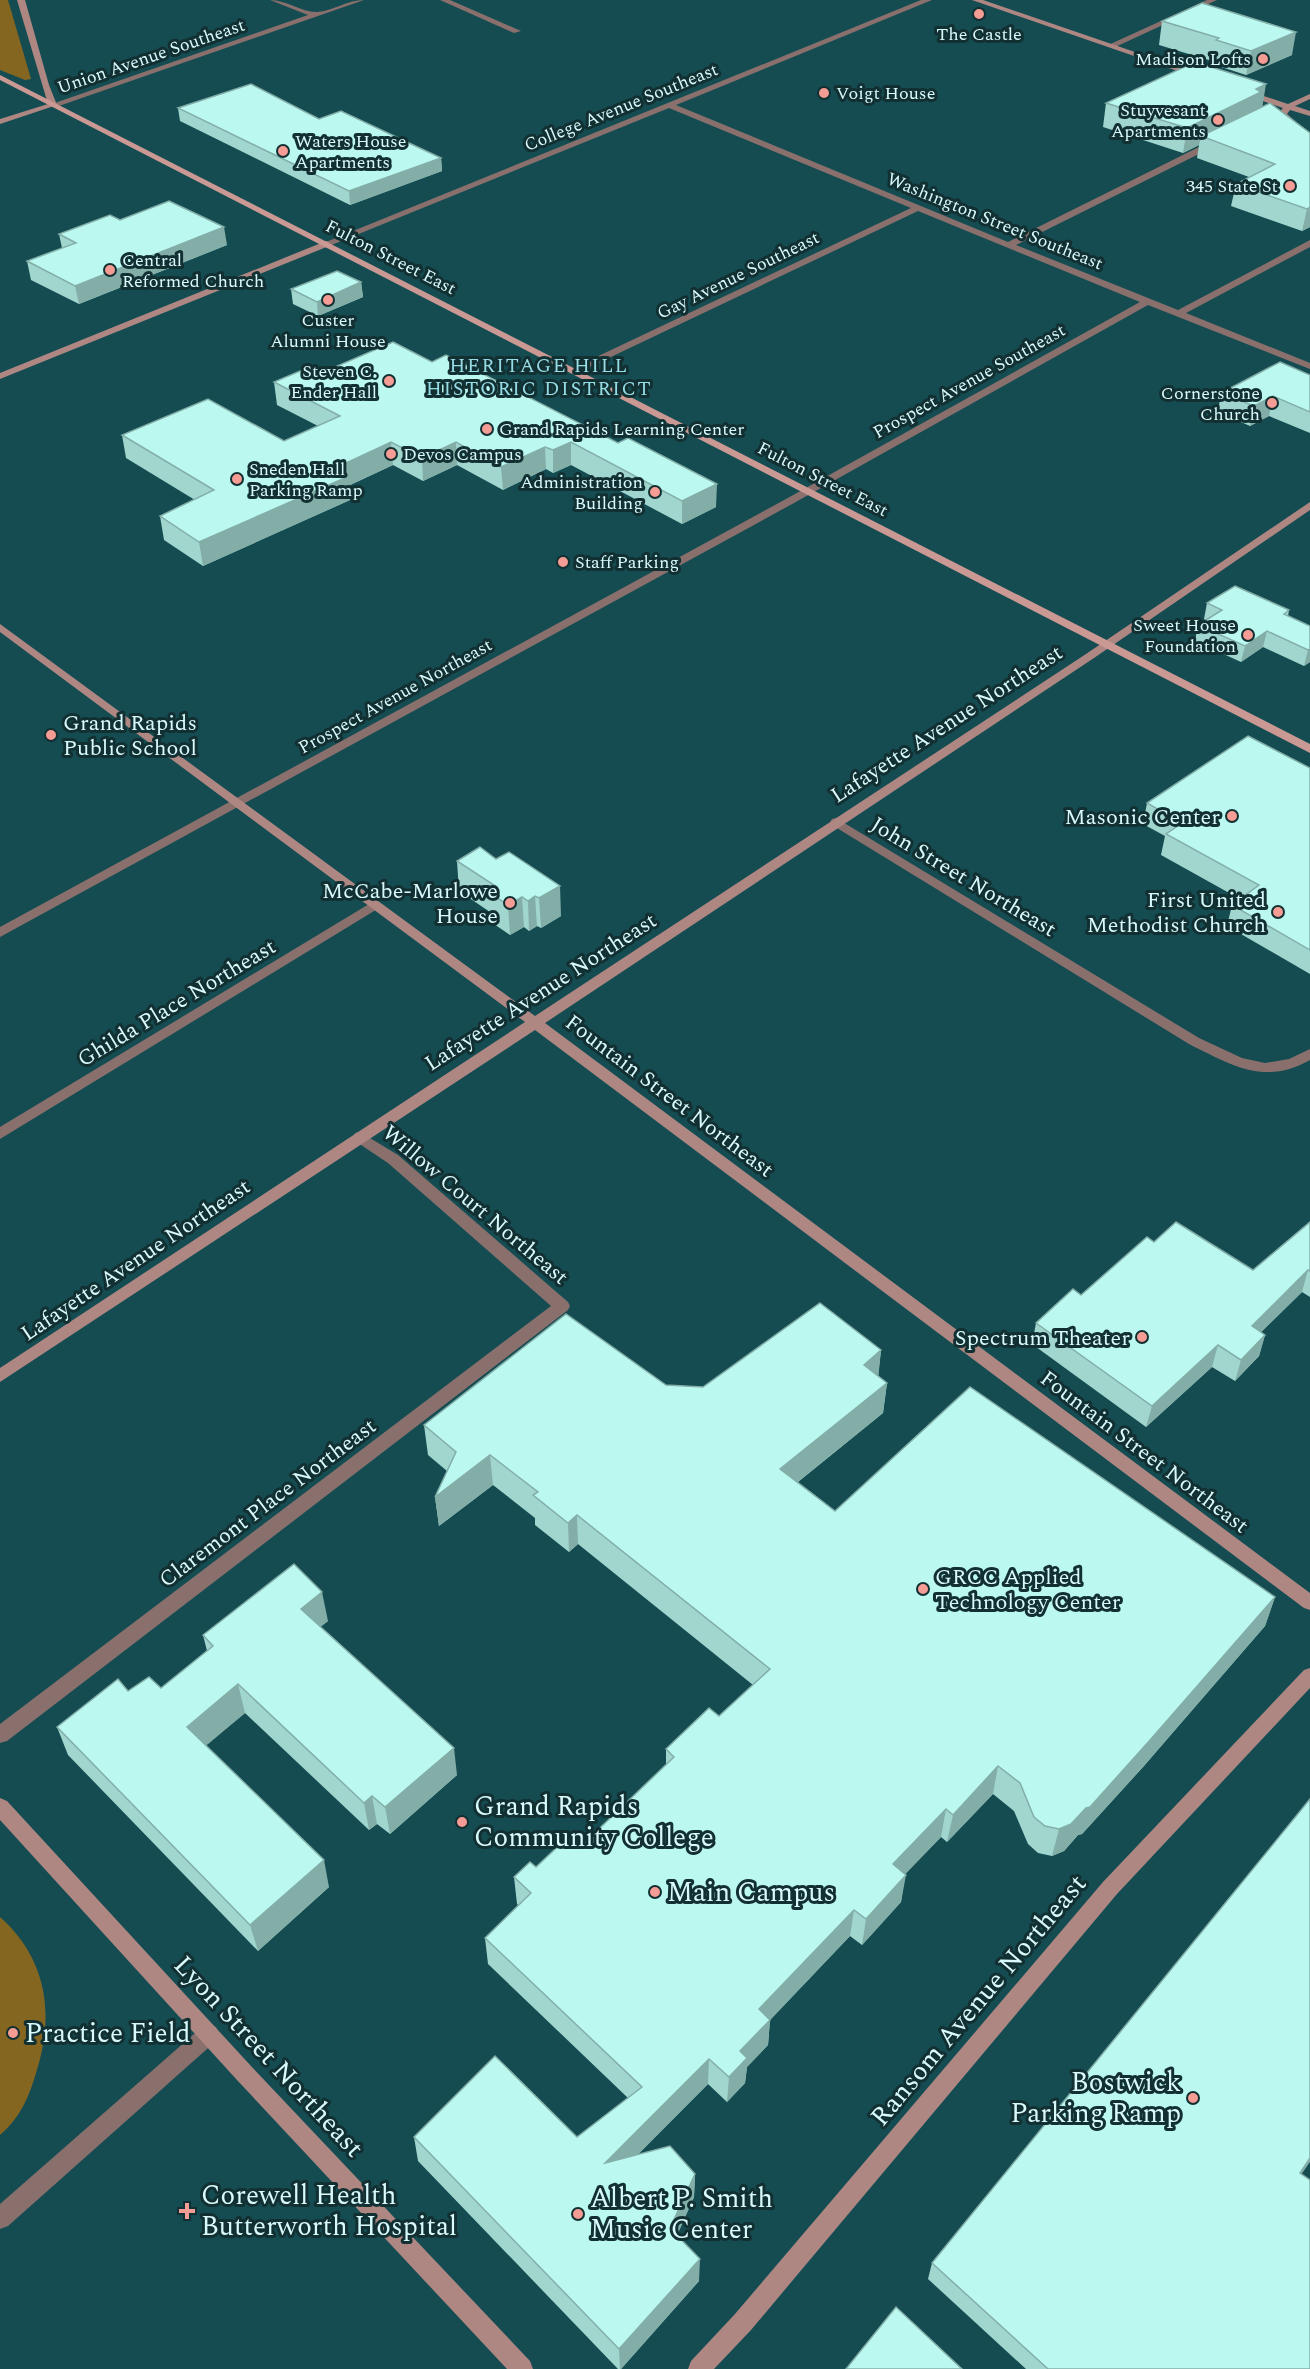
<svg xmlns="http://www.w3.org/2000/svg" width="1310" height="2369" viewBox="0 0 1310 2369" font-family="Spectral,serif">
	<rect width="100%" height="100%" fill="#154c52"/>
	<g fill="#846621">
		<polygon points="0,0 8,0 31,79 25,80 0,70"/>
		<path d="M 0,1917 C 47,1959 55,2014 36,2073 C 29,2097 20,2118 0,2135 Z"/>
	</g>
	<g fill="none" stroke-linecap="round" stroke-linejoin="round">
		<g fill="#89706d" fill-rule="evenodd">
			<path d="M 270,0 C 286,0 304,13 317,12 C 333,11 347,0 364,0 L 56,107 L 49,105 L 308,15 Z"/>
			<polygon points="440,0 450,0 521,31 514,33"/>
			<polygon points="921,0 932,0 676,105 1008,242 1213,140 1219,140 1219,144 1016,245 1178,310 1310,240 1310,247 1186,313 1310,363 1310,369 1148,305 794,503 0,937 0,927 786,499 1140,302 918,211 577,373 571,373 571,369 911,208 669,108 329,246 321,244"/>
			<polygon points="1207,0 1217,0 1113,48 1106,46"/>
			<path d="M 836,818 L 1199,1038 L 1242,1058 L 1265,1063 L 1289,1059 L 1310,1049 L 1310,1060 C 1265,1086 1231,1065 1189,1044 L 832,825 L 830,822 L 832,819 Z"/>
			<polygon points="374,901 381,905 379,908 0,1139 0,1127"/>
			<polygon points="360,1132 398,1155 568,1302 570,1306 568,1310 7,1741 0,1743 0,1724 551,1306 388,1163 355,1141 353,1137 355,1133"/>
			<polygon points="209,2024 216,2027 219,2034 216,2041 8,2226 0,2229 0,2204 202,2027"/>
		</g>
		<g fill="#ae8783" fill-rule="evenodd">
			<polygon points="17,0 25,0 49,85 57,105 0,124 0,119 48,104"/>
			<polygon points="972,0 983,0 1202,75 1195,77"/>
			<polygon points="1246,90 1288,104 1310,94 1310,99 1295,106 1310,111 1310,116 1290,110 1287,114 1310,134 1310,141 1279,116 1278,114 1283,108 1243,94 1242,92"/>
			<polygon points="326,241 329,242 329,246 0,379 0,373"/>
			<polygon points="1310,502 1310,510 1094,658 545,1023 1310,1593 1310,1610 1304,1608 535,1030 0,1382 0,1368 525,1022 0,632 0,624 535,1016 1086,654"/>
			<polygon points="1310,1668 1310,1688 1117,1894 751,2330 714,2369 688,2369 691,2361 735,2314 1103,1882 1304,1670"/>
			<polygon points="0,1798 7,1801 251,2066 530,2361 533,2369 507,2369 237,2080 0,1820"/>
		</g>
		<polygon fill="#cb9994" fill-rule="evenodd" points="0,75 1310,744 1310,753 0,80"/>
	</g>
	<g fill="#a1d6ce">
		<polygon points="1162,21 1292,55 1246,75 1212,64 1212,61 1159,45"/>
		<polygon points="1106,103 1262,107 1310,133 1310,227 1302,231 1231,206 1236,184 1249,177 1197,158 1199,145 1183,153 1103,127"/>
		<polygon points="178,108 319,119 441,158 442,171 350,205 180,121"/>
		<polygon points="120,220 227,245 79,304 31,280 27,261 62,248 59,234"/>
		<polygon points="361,282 363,297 318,316 293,304 291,289"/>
		<polygon points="432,362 716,507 682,524 571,465 553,473 546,469 503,490 457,465 423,481 393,465 348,486 350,500 203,566 164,540 160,516 195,500 126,458 122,435 284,441 318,426 277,405 274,382"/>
		<polygon points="1310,375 1310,433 1269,416 1250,426 1218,412 1221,393"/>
		<polygon points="1207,603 1289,610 1288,616 1310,626 1310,662 1304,666 1263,647 1241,662 1195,641 1198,625 1206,620 1204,619"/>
		<polygon points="1310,768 1310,974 1227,926 1232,905 1240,899 1161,855 1165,836 1143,824 1147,803"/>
		<polygon points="480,847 561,916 541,928 537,926 529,931 524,927 510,935 491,922 490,912 459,891 457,861"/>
		<polygon points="1310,1222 1310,1297 1302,1292 1261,1332 1265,1335 1259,1356 1235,1381 1212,1367 1146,1427 1032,1344 1036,1323 1081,1295 1154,1242 1253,1270"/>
		<polygon points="881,1350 878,1376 887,1383 883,1413 798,1482 835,1511 1275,1597 1265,1626 1143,1767 1082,1834 1078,1835 1064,1851 1052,1856 1038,1853 1028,1844 1014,1811 993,1794 947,1842 941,1837 905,1874 901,1902 862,1945 850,1936 770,2020 768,2045 747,2067 745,2083 727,2102 708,2084 638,2154 695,2174 694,2197 677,2235 699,2281 621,2369 618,2369 418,2161 414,2137 577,2137 628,2098 488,1964 485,1938 518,1905 517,1904 514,1877 580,1847 666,1765 666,1749 719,1716 753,1685 578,1544 569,1552 535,1525 535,1518 493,1485 439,1526 435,1497 447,1471 428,1455 424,1425 666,1385 703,1387"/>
		<polygon points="328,1621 320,1627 457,1775 390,1834 377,1824 369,1830 245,1713 206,1745 329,1887 258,1951 68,1755 57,1727 128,1691 161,1688 207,1651 203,1635"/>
		<polygon points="1302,2174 1310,2369 1026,2369 928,2279 932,2263"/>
	</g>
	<g fill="#83aea8">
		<polygon points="1296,32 1292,55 1246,75 1251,51"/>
		<polygon points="1266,84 1262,109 1201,136 1199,145 1183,153 1187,128"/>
		<polygon points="441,158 442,171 350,205 349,191"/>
		<polygon points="1310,207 1310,227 1302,231 1307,209"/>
		<polygon points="224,227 227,245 79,304 75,286"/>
		<polygon points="361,282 363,297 318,316 317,302"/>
		<polygon points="1273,396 1269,416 1250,426 1254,406"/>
		<polygon points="391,442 393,465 348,486 350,500 203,566 199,542 333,469"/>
		<polygon points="456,442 457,465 423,481 422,458"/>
		<polygon points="571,442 571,465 553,473 553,450"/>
		<polygon points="545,447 546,469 503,490 501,467"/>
		<polygon points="717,484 716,507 682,524 682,501"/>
		<polygon points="1267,631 1263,647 1241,662 1245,646"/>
		<polygon points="1310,649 1310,662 1304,666 1308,650"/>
		<polygon points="560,886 561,916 541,928 539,898"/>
		<polygon points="535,896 537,926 529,931 528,901"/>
		<polygon points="522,897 524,927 510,935 508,905"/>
		<polygon points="1308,1270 1302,1292 1246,1347 1252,1326"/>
		<polygon points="1265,1335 1259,1356 1235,1381 1241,1360"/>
		<polygon points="1218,1345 1212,1367 1146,1427 1152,1406"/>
		<polygon points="881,1350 878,1380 864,1365"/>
		<polygon points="887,1383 883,1413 778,1498 780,1469"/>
		<polygon points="490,1455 493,1485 439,1526 435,1497"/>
		<polygon points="577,1515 578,1544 569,1552 568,1523"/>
		<polygon points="322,1592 328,1621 306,1638 301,1609"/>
		<polygon points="1275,1597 1265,1626 1143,1767 1082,1834 1078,1835 1064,1851 1052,1856 1059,1829"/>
		<polygon points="238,1684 245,1713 195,1755 187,1727"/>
		<polygon points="454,1748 457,1775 390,1834 385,1807"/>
		<polygon points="998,1766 993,1794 947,1842 953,1815"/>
		<polygon points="372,1796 377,1824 369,1830 364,1803"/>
		<polygon points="946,1809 941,1837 889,1891 893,1864"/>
		<polygon points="324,1860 329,1887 258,1951 250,1925"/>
		<polygon points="906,1875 901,1902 862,1945 866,1919"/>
		<polygon points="854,1910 850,1936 770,2020 768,2045 747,2067 745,2083 727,2102 729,2077 759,2009"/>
		<polygon points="709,2059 708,2084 606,2187 605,2163"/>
		<polygon points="1310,2158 1310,2162 1291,2189 1300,2173"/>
		<polygon points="695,2174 694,2197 670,2251 670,2228"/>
		<polygon points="700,2259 699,2281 621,2369 620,2369 619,2349"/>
	</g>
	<g fill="#bbf9f0" stroke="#83aea8" stroke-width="1.5">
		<polygon points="1202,3 1296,32 1251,51 1216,40 1219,38 1162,21"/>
		<polygon points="1195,62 1266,84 1256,89 1261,92 1187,128 1106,103"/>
		<polygon points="251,84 319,119 341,111 441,158 349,191 178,108"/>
		<polygon points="1270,103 1310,133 1310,207 1307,209 1236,184 1275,164 1201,136"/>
		<polygon points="169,201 224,227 75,286 27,261 76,243 59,234 110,215 120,220"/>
		<polygon points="337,271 361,282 317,302 291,289"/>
		<polygon points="393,342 432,362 446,355 618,443 628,438 717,484 682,501 571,442 553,450 545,447 501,467 456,442 422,458 391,442 333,469 347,477 199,542 160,516 214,490 122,435 208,399 284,441 340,416 274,382 300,371 312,377"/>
		<polygon points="1280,362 1310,375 1310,412 1273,396 1254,406 1221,393"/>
		<polygon points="1235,586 1289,610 1284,614 1310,626 1310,649 1308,650 1267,631 1245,646 1198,625 1222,610 1207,603"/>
		<polygon points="1248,736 1310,768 1310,950 1232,905 1259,885 1166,834 1182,823 1147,803"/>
		<polygon points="480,847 496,859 509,852 560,886 539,898 535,896 528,901 522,897 508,905 489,892 497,887 457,861"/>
		<polygon points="1176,1222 1253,1270 1310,1222 1310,1271 1308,1270 1252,1326 1265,1335 1241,1360 1218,1345 1152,1406 1036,1323 1073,1289 1081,1295 1147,1237 1154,1242"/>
		<polygon points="820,1303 881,1350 864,1365 887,1383 780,1469 835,1511 970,1387 1275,1597 1151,1739 1090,1807 1086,1808 1071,1824 1059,1829 1045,1826 1034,1817 1020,1783 998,1766 953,1815 946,1809 893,1864 906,1875 866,1919 854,1910 759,2009 770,2020 740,2051 747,2058 729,2077 709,2059 605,2163 670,2146 695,2174 670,2228 700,2259 619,2349 414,2137 495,2056 577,2137 642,2087 485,1938 531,1893 514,1877 530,1862 536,1867 568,1837 580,1847 674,1757 666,1749 709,1708 719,1716 770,1669 577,1515 568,1523 533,1495 538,1492 490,1455 435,1497 456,1452 424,1425 566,1314 666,1385 703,1387"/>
		<polygon points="294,1564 322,1592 301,1609 454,1748 385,1807 372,1796 364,1803 238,1684 187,1727 324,1860 250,1925 57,1727 118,1679 128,1691 149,1677 161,1688 213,1646 203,1635"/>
		<polygon points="1310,1799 1310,2158 1300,2173 1310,2180 1310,2369 1048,2369 932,2263"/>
		<polygon points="896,2307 962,2369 846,2369"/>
	</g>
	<g fill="#f59c94" stroke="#122f32" stroke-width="2">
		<circle cx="979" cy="14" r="6"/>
		<circle cx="1263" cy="59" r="6"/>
		<circle cx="824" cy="93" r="6"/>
		<circle cx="1218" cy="120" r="6"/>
		<circle cx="283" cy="151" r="6"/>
		<circle cx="1290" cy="186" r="6"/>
		<circle cx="110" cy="270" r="6"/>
		<circle cx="328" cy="300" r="6"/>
		<circle cx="389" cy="381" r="6"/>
		<circle cx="1272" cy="403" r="6"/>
		<circle cx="487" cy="429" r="6"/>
		<circle cx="391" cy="454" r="6"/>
		<circle cx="237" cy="479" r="6"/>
		<circle cx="655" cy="492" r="6"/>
		<circle cx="563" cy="562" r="6"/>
		<circle cx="1248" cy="635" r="6"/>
		<circle cx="51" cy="735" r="6"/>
		<circle cx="1232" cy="816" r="6"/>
		<circle cx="510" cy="903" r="6"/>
		<circle cx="1278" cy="912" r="6"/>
		<circle cx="1142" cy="1337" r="6"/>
		<circle cx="923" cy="1589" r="6"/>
		<circle cx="462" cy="1822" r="6"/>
		<circle cx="655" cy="1892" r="6"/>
		<circle cx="13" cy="2033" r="6"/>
		<circle cx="1193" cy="2098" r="6"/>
		<path d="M184 2202h6v6h6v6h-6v6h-6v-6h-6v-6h6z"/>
		<circle cx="578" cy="2214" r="6"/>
	</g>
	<g text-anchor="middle" stroke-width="6" stroke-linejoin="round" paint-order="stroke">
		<g font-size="18" fill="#d8fafd" stroke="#122f32" text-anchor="end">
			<text x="979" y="40" text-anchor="middle">The Castle</text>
			<text x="1251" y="65">Madison Lofts</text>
			<text x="836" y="99" text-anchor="start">Voigt House</text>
			<text x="1206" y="116">Stuyvesant<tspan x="1206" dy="21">Apartments</tspan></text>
			<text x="295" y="147" text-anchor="start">Waters House<tspan x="295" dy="21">Apartments</tspan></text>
			<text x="1278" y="192">345 State St</text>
			<text x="122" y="266" text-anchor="start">Central<tspan x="122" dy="21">Reformed Church</tspan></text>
			<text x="328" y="326" text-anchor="middle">Custer<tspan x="328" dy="21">Alumni House</tspan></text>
			<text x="377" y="377">Steven C.<tspan x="377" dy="21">Ender Hall</tspan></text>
			<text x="1260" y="399">Cornerstone<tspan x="1260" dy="21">Church</tspan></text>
			<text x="499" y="435" text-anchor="start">Grand Rapids Learning Center</text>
			<text x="403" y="460" text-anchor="start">Devos Campus</text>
			<text x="249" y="475" text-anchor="start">Sneden Hall<tspan x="249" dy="21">Parking Ramp</tspan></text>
			<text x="643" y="488">Administration<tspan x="643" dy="21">Building</tspan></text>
			<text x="575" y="568" text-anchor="start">Staff Parking</text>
			<text x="1236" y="631">Sweet House<tspan x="1236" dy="21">Foundation</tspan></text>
		</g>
		<g font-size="18" fill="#d8fafd" stroke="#122f32">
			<text transform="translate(151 56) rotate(-19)" y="6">Union Avenue Southeast</text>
			<text transform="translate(621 107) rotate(-22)" y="6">College Avenue Southeast</text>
			<text transform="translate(995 221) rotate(22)" y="6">Washington Street Southeast</text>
			<text transform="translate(391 257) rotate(27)" y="6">Fulton Street East</text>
			<text transform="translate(738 275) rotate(-26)" y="6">Gay Avenue Southeast</text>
			<text transform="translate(969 381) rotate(-29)" y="6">Prospect Avenue Southeast</text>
			<text transform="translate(823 479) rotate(27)" y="6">Fulton Street East</text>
			<text transform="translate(395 696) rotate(-29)" y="6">Prospect Avenue Northeast</text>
		</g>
		<g font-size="20" letter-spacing="1.5" fill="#96dce5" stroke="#122f32">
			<text x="539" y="372">HERITAGE HILL<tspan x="539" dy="23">HISTORIC DISTRICT</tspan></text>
		</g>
		<g font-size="22" fill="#d8fafd" stroke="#122f32" text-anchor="end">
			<text x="63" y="730" text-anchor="start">Grand Rapids<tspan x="63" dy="25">Public School</tspan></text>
			<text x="1220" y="824">Masonic Center</text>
			<text x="498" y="898">McCabe-Marlowe<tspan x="498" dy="25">House</tspan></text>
			<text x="1266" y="907">First United<tspan x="1266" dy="25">Methodist Church</tspan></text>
			<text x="1130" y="1345">Spectrum Theater</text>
			<text x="935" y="1584" text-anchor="start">GRCC Applied<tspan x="935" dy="25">Technology Center</tspan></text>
		</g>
		<g font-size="22" fill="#d8fafd" stroke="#122f32">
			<text transform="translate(946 723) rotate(-33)" y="8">Lafayette Avenue Northeast</text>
			<text transform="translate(964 876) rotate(31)" y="8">John Street Northeast</text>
			<text transform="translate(540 991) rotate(-33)" y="8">Lafayette Avenue Northeast</text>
			<text transform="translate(176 1002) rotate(-31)" y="8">Ghilda Place Northeast</text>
			<text transform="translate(670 1095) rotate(37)" y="8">Fountain Street Northeast</text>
			<text transform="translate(476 1204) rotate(40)" y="8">Willow Court Northeast</text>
			<text transform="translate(135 1259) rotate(-34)" y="8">Lafayette Avenue Northeast</text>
			<text transform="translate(1145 1451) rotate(37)" y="8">Fountain Street Northeast</text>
			<text transform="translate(267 1502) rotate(-37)" y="8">Claremont Place Northeast</text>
		</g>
		<g font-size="27" fill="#d8fafd" stroke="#122f32" text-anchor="start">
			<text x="474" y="1815">Grand Rapids<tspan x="474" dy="31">Community College</tspan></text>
			<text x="667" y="1901">Main Campus</text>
			<text x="25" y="2042">Practice Field</text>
			<text x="1181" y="2091" text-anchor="end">Bostwick<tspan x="1181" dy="31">Parking Ramp</tspan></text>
			<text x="201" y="2204">Corewell Health<tspan x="201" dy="31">Butterworth Hospital</tspan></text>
			<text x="590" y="2207">Albert P. Smith<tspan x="590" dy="31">Music Center</tspan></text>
		</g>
		<g font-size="27" fill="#d8fafd" stroke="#122f32">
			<text transform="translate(978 2000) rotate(-50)" y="9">Ransom Avenue Northeast</text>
			<text transform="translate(269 2056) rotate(47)" y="9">Lyon Street Northeast</text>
		</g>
	</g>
</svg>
